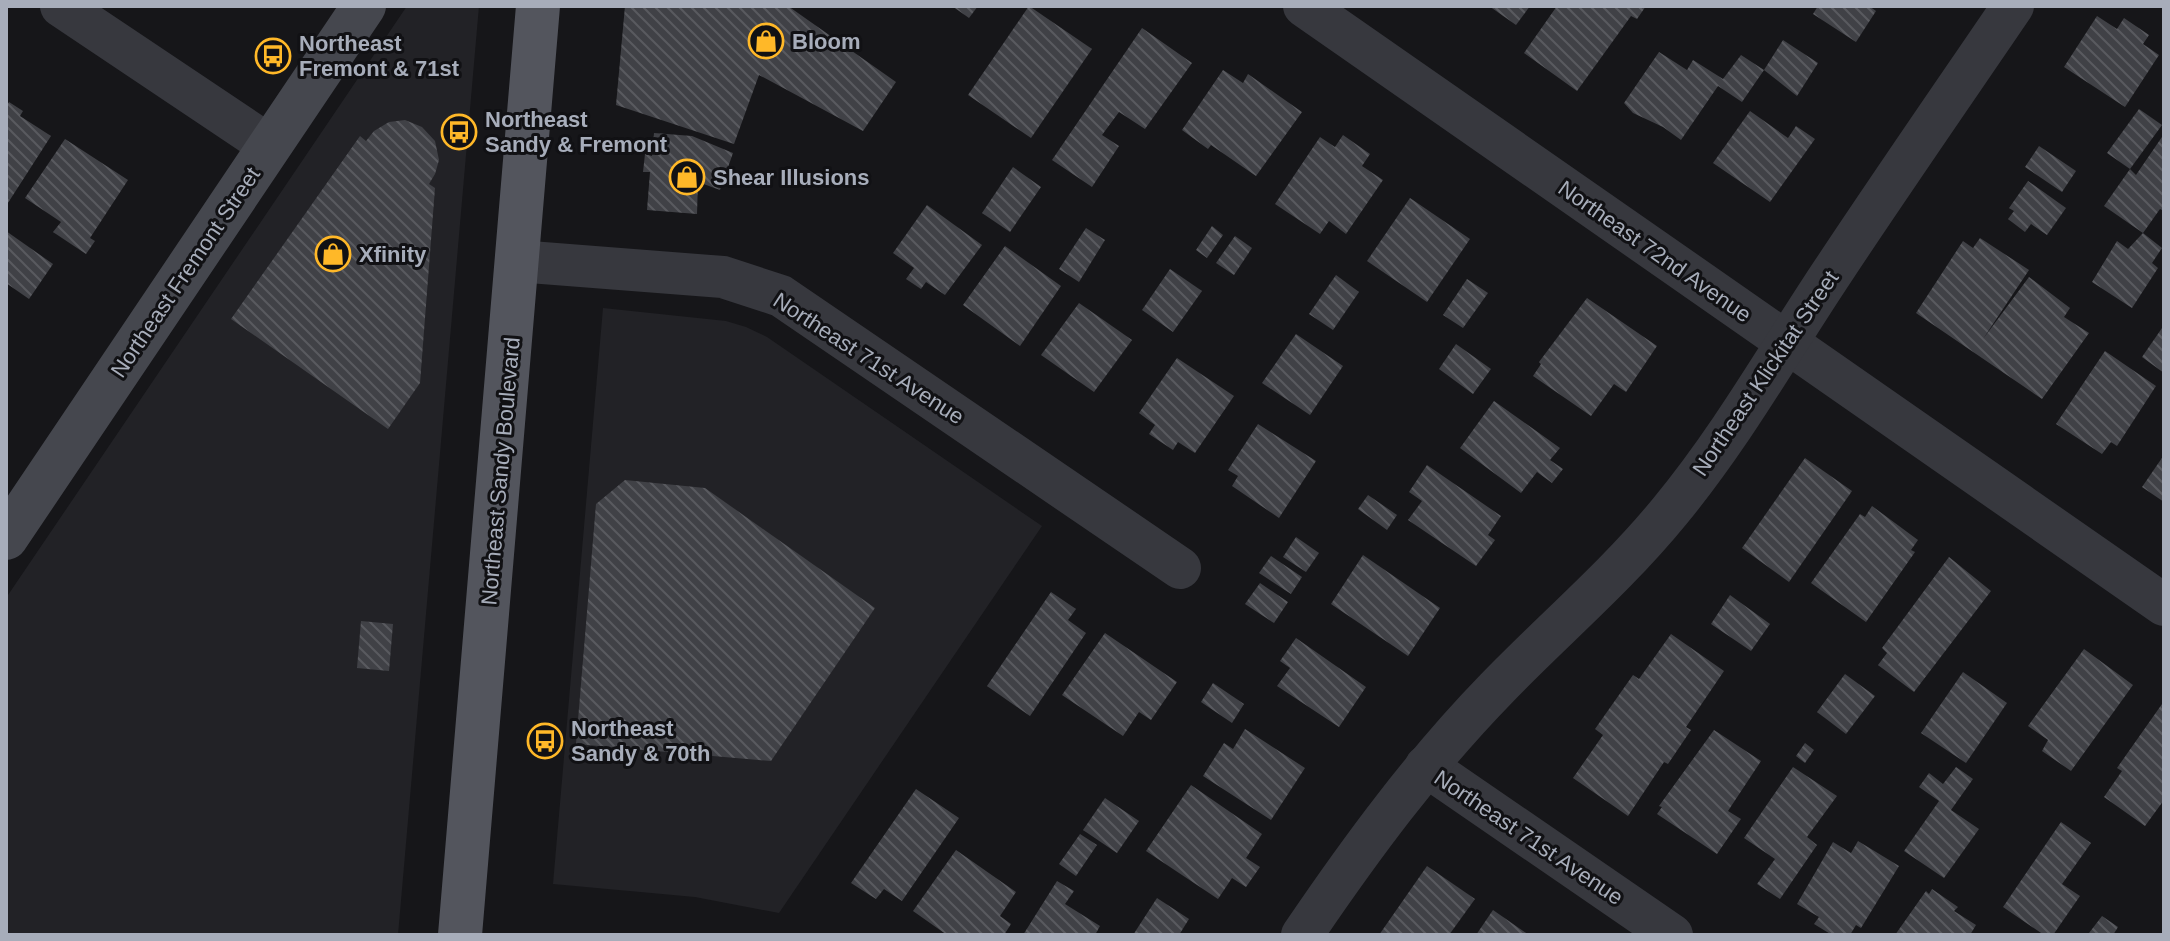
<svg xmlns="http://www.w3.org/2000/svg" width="2170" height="941" viewBox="0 0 2170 941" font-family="Helvetica,sans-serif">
	<defs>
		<pattern id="building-back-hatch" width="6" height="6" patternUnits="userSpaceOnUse" patternTransform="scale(2)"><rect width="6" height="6" fill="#404146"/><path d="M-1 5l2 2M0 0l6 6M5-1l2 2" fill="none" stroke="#595a5f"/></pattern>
	</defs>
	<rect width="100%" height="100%" fill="#161619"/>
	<g fill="#222226">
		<polygon points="407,6 479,6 398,935 6,935 6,598"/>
		<polygon points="603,308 726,321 746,327 767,337 1042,526 779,913 695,897 553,884"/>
	</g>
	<g fill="url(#building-back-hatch)">
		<polygon points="625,6 788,6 896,82 863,131 759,75 734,144 616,105"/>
		<polygon points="952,6 978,6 969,18"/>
		<polygon points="1029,6 1092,49 1031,138 968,95"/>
		<polygon points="1489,6 1530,6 1516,25"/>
		<polygon points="1557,6 1646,6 1637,19 1631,16 1577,91 1524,53"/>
		<polygon points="1818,6 1869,6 1876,11 1856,42 1813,14"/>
		<polygon points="2097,16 2117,29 2124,18 2149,35 2143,44 2159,55 2125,107 2064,67"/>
		<polygon points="1142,28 1192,63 1145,129 1119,112 1102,135 1119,146 1092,187 1052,160"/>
		<polygon points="1783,40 1818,63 1797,96 1764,70"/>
		<polygon points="1659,52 1687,70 1693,60 1723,79 1741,55 1764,70 1742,102 1718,86 1681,140 1663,127 1633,113 1624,103"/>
		<polygon points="1223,70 1243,83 1248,74 1302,112 1256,176 1211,145 1208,149 1182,130"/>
		<polygon points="9,102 23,111 20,116 51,136 6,206 6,107"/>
		<polygon points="2139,109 2162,125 2130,169 2107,153"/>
		<polygon points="1750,111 1788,138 1796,126 1815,139 1770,202 1713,163"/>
		<polygon points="405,120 422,127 435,141 439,160 435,174 429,184 435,188 420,383 388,429 231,319 360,136 366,141 374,131 389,122"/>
		<polygon points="654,133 692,136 733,153 720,190 698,182 697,214 647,210 650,172 643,172 645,154 652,156"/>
		<polygon points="2164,134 2164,211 2160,209 2143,233 2104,206 2130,169 2136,175"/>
		<polygon points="1343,135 1370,154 1362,166 1383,180 1346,234 1329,221 1320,234 1275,204 1320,137 1335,147"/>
		<polygon points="65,139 128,180 90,238 95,241 86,254 53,232 61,222 25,198"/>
		<polygon points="2039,146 2076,171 2062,192 2025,167"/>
		<polygon points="1013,167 1041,187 1010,232 982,213"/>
		<polygon points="2028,181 2066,208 2047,235 2031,224 2025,232 2008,219 2014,211 2009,208"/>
		<polygon points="1410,198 1470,239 1427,302 1367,261"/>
		<polygon points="927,205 982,245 945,295 926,282 921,289 906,279 914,268 893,253"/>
		<polygon points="1212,226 1223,235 1207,258 1196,250"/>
		<polygon points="1086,228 1105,240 1079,282 1059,269"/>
		<polygon points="6,231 53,264 29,299 6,283"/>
		<polygon points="2143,233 2162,248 2152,263 2158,268 2132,308 2092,282 2117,241 2128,249"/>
		<polygon points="1235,236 1252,248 1234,275 1216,263"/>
		<polygon points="1980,238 2029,270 1983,339 2029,277 2070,308 2064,317 2089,333 2042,399 1916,313 1963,241 1973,248"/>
		<polygon points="1005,246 1061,286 1020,346 963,305"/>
		<polygon points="1170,269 1202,291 1173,332 1142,310"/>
		<polygon points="1336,275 1359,292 1333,330 1309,314"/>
		<polygon points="1467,279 1488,293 1463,328 1443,315"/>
		<polygon points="1587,298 1657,346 1626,392 1614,384 1591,416 1533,376 1541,364 1539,362"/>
		<polygon points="1079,303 1132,340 1094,392 1041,355"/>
		<polygon points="2162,328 2164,329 2164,373 2142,357"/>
		<polygon points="1296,334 1343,366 1310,415 1262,383"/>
		<polygon points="1456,344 1491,369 1473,394 1439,369"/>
		<polygon points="2105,351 2156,386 2117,446 2111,442 2102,454 2056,424"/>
		<polygon points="1177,358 1234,396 1195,453 1178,442 1173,450 1149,434 1155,425 1139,413"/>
		<polygon points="1494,401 1560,448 1550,460 1563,469 1552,483 1537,472 1521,493 1460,448"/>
		<polygon points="1258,424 1316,461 1279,518 1232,486 1238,476 1228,470"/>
		<polygon points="2164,455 2164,502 2142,487"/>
		<polygon points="1805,458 1852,491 1789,582 1742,548"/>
		<polygon points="1427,465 1501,516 1488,535 1495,540 1476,566 1408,520 1422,501 1409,492"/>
		<polygon points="625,480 705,488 875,608 771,761 576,744 596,504"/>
		<polygon points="1368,495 1397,515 1387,530 1358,509"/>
		<polygon points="1872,506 1918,540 1911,550 1915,552 1866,622 1811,583 1860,514 1865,517"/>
		<polygon points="1296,537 1319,553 1306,572 1283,557"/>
		<polygon points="1363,555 1440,608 1408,656 1331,604"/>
		<polygon points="1271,556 1302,577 1291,594 1259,573"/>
		<polygon points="1949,557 1991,591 1914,692 1878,665 1887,653 1882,648"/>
		<polygon points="1260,583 1288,602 1274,623 1245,604"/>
		<polygon points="1051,592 1076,609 1068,620 1086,633 1030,716 987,686"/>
		<polygon points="1730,595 1770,624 1751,651 1711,624"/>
		<polygon points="361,621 393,624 389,671 357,668"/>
		<polygon points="1105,633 1177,682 1151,720 1139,712 1123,736 1062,695"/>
		<polygon points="1671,634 1724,671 1686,727 1691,730 1668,764 1664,762 1628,816 1573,778 1603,735 1595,729 1633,675 1639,679"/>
		<polygon points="1296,638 1366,687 1339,727 1277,686 1290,668 1280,661"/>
		<polygon points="2084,649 2133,685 2071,771 2042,751 2048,740 2028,726"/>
		<polygon points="1963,672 2007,703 1966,763 1921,733"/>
		<polygon points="1845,674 1875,696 1846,734 1817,712"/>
		<polygon points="1213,683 1244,704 1232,723 1201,702"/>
		<polygon points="2162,704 2164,706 2164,800 2145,826 2104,797 2122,771 2117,768"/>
		<polygon points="1245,729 1305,768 1271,820 1203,776 1224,743 1233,749"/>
		<polygon points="1714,730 1761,761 1728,811 1741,819 1717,854 1657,814 1662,807 1659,806"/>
		<polygon points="1805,743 1814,750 1805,763 1796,756"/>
		<polygon points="1793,767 1837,796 1807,837 1817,845 1780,899 1757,884 1775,859 1744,838"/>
		<polygon points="1956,767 1973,779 1951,810 1979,829 1944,878 1904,851 1939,801 1919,787 1929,773 1943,784"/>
		<polygon points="1191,785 1262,834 1246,858 1260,867 1246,887 1232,878 1218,899 1146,851"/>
		<polygon points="916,789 959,818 902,901 884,889 876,899 851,883"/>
		<polygon points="1105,798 1139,821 1117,853 1083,830"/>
		<polygon points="2061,822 2091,843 2062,884 2080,896 2053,935 2044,935 2003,907"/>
		<polygon points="1080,834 1097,845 1076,876 1059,864"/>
		<polygon points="1858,841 1899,866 1861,928 1856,925 1850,935 1832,935 1814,924 1819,917 1797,904 1833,842 1851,853"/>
		<polygon points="956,850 1016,892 1000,916 1011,924 1004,935 947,935 913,911"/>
		<polygon points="1427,866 1475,899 1449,935 1379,935"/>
		<polygon points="1057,881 1074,891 1065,904 1100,926 1095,935 1023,935"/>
		<polygon points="1932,889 1958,907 1954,911 1976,925 1970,935 1895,935 1926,891 1929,894"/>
		<polygon points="1157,898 1189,919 1179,935 1133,935"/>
		<polygon points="1493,910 1529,935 1476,935"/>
		<polygon points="2102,916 2118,927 2113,935 2089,933"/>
	</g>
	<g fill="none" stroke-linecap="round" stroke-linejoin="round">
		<g stroke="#37383e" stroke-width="42">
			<polyline points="61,6 270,146"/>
			<polyline points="1304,6 2164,605"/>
			<polyline points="517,261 723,277 781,296 1180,568"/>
			<polyline points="1426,766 1672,935"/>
			<path d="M 1302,935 C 1361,848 1423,764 1496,689 C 1554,629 1617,576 1670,511 C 1732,436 1779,352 1833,271 C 1892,182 1953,94 2013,6"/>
		</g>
		<polyline stroke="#45474e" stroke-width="44" points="6,538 364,6"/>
		<polyline stroke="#53555d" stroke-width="44" points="460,935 538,6"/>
	</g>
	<defs>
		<g id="shop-ring" transform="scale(1.8)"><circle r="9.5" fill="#111114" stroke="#ffb828" stroke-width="1.5"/><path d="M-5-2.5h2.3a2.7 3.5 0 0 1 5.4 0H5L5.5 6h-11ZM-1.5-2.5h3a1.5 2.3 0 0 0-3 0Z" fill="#ffb828"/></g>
		<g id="bus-ring" transform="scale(1.8)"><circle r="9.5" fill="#111114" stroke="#ffb828" stroke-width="1.5"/><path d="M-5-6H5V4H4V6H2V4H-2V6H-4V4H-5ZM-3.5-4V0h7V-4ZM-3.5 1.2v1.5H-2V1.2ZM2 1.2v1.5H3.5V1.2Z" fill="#ffb828"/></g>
	</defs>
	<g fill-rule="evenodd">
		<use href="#shop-ring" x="766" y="41"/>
		<use href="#bus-ring" x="273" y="56"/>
		<use href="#bus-ring" x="459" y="132"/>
		<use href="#shop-ring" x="687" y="177"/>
		<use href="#shop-ring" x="333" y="254"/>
		<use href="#bus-ring" x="545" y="741"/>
	</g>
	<g text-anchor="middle" stroke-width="6" stroke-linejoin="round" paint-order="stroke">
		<g font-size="22" font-weight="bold" fill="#a7adba" stroke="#111114" text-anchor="start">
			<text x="792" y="49">Bloom</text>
			<text x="299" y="51">Northeast<tspan x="299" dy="25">Fremont &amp; 71st</tspan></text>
			<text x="485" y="127">Northeast<tspan x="485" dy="25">Sandy &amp; Fremont</tspan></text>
			<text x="713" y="185">Shear Illusions</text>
			<text x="359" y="262">Xfinity</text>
			<text x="571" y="736">Northeast<tspan x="571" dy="25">Sandy &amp; 70th</tspan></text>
		</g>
		<g font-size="22" fill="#a7adba" stroke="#111114">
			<text transform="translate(1655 251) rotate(35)" y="8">Northeast 72nd Avenue</text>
			<text transform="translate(185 272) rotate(-56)" y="8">Northeast Fremont Street</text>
			<text transform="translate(869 358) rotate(33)" y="8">Northeast 71st Avenue</text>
			<text transform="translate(1765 373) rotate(-56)" y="8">Northeast Klickitat Street</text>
			<text transform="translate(500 471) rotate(-85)" y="8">Northeast Sandy Boulevard</text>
			<text transform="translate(1529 837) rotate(34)" y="8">Northeast 71st Avenue</text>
		</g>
	</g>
	<rect width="2170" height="941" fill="none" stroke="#a7adba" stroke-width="16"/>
</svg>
